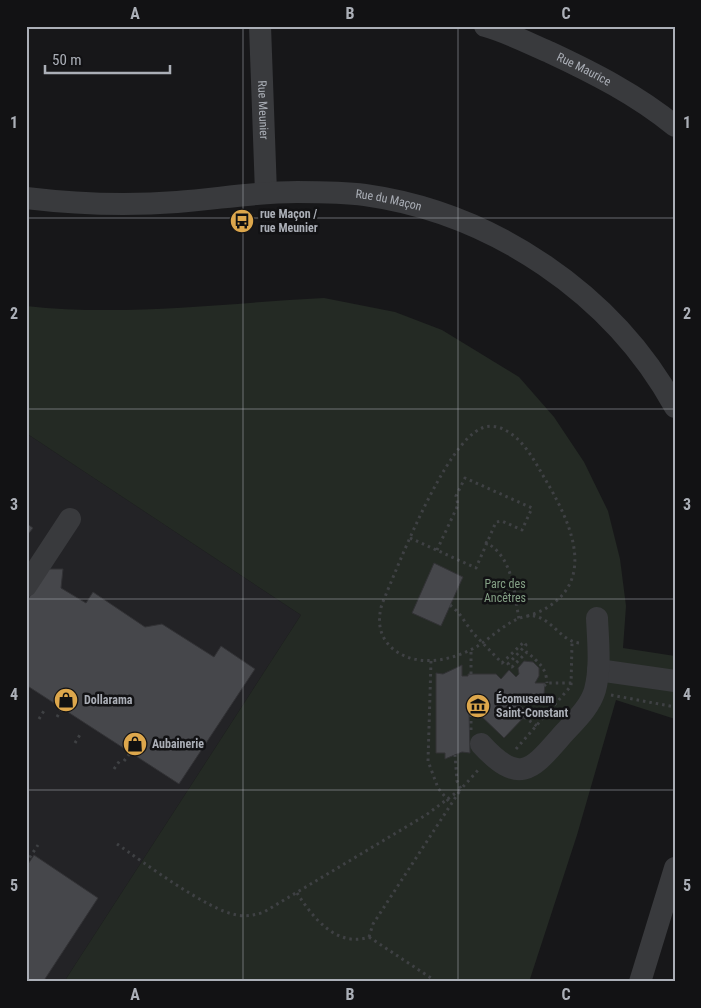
<svg xmlns="http://www.w3.org/2000/svg" width="701" height="1008" viewBox="0 0 701 1008" font-family="'Roboto Condensed',sans-serif">
	<rect width="100%" height="100%" fill="#171719"/>
	<polygon fill="#232326" points="26,433 301,615 64,982 26,982"/>
	<path fill="#242a24" d="M 324,298 L 395,312 L 442,330 L 519,377 L 554,417 L 584,462 L 608,511 L 620,559 L 626,606 L 623,648 L 675,656 L 675,719 L 616,700 L 577,835 L 529,982 L 64,982 L 301,615 L 26,433 L 26,306 C 125,317 226,303 324,298 Z"/>
	<g fill="#46474b" stroke="#323235">
		<polygon points="26,523 33,528 26,537"/>
		<polygon points="434,563 463,577 441,626 412,613"/>
		<polygon points="48,569 63,569 61,588 86,603 93,592 145,627 162,624 214,657 221,646 255,669 179,784 26,685 26,602"/>
		<polygon points="524,661 533,662 539,668 539,676 535,683 545,683 544,695 521,695 515,700 528,713 504,738 477,712 469,711 470,753 462,752 445,759 445,753 436,753 436,673 443,674 462,665 462,676 468,676 468,674 496,674 501,679 509,670 516,677 519,674 518,668"/>
		<polygon points="34,855 98,898 43,982 26,982 26,867"/>
	</g>
	<g fill="none" stroke-linecap="round" stroke-linejoin="round">
		<g stroke="#3f4144" stroke-width="3" stroke-dasharray="2.5 4" stroke-linecap="butt">
			<polyline points="410,538 476,568 496,522 502,521 522,530 532,508 465,478 456,496 458,505 437,550"/>
			<path d="M 485,542 C 513,556 514,592 519,619"/>
			<path d="M 450,605 L 458,612 L 473,633 L 502,663 L 524,642 L 526,645 L 508,664 L 512,667 L 527,652 C 539,663 546,667 547,683"/>
			<path d="M 527,616 C 534,614 542,611 548,607 C 598,576 567,516 545,479 C 534,460 524,440 505,430 C 498,426 489,425 482,428 C 445,443 398,566 382,604 C 377,621 379,637 393,649 C 417,668 451,661 476,647 C 493,637 508,619 528,616 C 550,613 560,643 581,643"/>
			<polyline points="431,661 428,761 438,788 451,804"/>
			<polyline points="471,674 471,649"/>
			<polyline points="544,686 547,683 572,683"/>
			<polyline points="611,695 675,707"/>
			<polyline points="57,717 62,708"/>
			<polyline points="524,717 537,726"/>
			<polyline points="39,719 45,709"/>
			<polyline points="471,730 471,712 475,712"/>
			<polyline points="75,743 81,733"/>
			<polyline points="516,749 571,686 572,643"/>
			<polyline points="124,761 130,753"/>
			<polyline points="114,769 121,759"/>
			<path d="M 117,844 C 143,862 209,911 237,915 C 247,917 255,915 264,912 L 426,815 L 461,789 L 480,768"/>
			<polyline points="26,863 38,845"/>
			<path d="M 297,893 C 313,918 337,948 369,937"/>
			<polyline points="369,937 373,924 461,789 457,781 455,755"/>
			<polyline points="369,937 437,982"/>
		</g>
		<g stroke="#393a3d" stroke-width="22">
			<path id="s1" d="M 260,26 L 266,193"/>
			<path id="s2" d="M 485,26 C 507,32 528,43 549,52 C 594,73 637,95 675,126"/>
			<path id="s3" d="M 26,198 C 76,204 127,206 177,202 C 217,199 257,192 297,192 C 319,192 343,192 365,195 C 493,213 613,294 675,407"/>
			<polyline points="26,586 70,519"/>
			<polyline points="598,670 675,681"/>
			<path d="M 481,744 C 521,788 533,768 564,733 C 576,720 590,707 595,690 C 601,667 598,641 597,618"/>
			<polyline points="640,982 675,868"/>
		</g>
	</g>
	<path fill="none" stroke="#abafb7" stroke-width="1" stroke-opacity="0.55" d="M 243,26 L 243,982M 458,26 L 458,982M 26,218 L 675,218M 26,409 L 675,409M 26,599 L 675,599M 26,790 L 675,790"/>
	<defs>
		<g id="bus-disc" transform="scale(1.25)"><circle r="9.5" fill="#dda74c" stroke="#121214"/><path d="M-5-6H5V4H4V6H2V4H-2V6H-4V4H-5ZM-3.5-4V0h7V-4ZM-3.5 1.2v1.5H-2V1.2ZM2 1.2v1.5H3.5V1.2Z" fill="#111"/></g>
		<g id="shop-disc" transform="scale(1.25)"><circle r="9.5" fill="#dda74c" stroke="#121214"/><path d="M-5-2.5h2.3a2.7 3.5 0 0 1 5.4 0H5L5.5 6h-11ZM-1.5-2.5h3a1.5 2.3 0 0 0-3 0Z" fill="#111"/></g>
		<g id="museum-disc" transform="scale(1.25)"><circle r="9.5" fill="#dda74c" stroke="#121214"/><path d="M0-6L6-3V-2H-6V-3ZM-5-1h2V3h-2ZM-1-1h2V3h-2ZM3-1h2V3H3ZM-6 4H6V6H-6Z" fill="#111"/></g>
	</defs>
	<g fill-rule="evenodd">
		<use href="#bus-disc" x="242" y="221"/>
		<use href="#shop-disc" x="66" y="700"/>
		<use href="#museum-disc" x="478" y="706"/>
		<use href="#shop-disc" x="135" y="744"/>
	</g>
	<g text-anchor="middle" stroke-width="5" stroke-linejoin="round" paint-order="stroke">
		<g font-size="12" fill="#abafb7" stroke="#121214">
			<text dy="4" stroke="none"><textPath href="#s2" startOffset="108">Rue Maurice</textPath></text>
			<text dy="4" stroke="none"><textPath href="#s1" startOffset="84">Rue Meunier</textPath></text>
			<text dy="4" stroke="none"><textPath href="#s3" startOffset="364">Rue du Maçon</textPath></text>
		</g>
		<g font-size="12" font-weight="bold" fill="#abafb7" stroke="#121214" text-anchor="start">
			<text x="260" y="218">rue Maçon /<tspan x="260" dy="14">rue Meunier</tspan></text>
			<text x="496" y="703">Écomuseum<tspan x="496" dy="14">Saint-Constant</tspan></text>
			<text x="84" y="704">Dollarama</text>
			<text x="152" y="748">Aubainerie</text>
		</g>
		<g font-size="12" fill="#84a085" stroke="#121214">
			<text x="505" y="588">Parc des<tspan x="505" dy="14">Ancêtres</tspan></text>
		</g>
	</g>
	<rect width="701" height="1008" fill="none" stroke="#121214" stroke-width="55"/>
	<path d="M45 65v8h125v-8" fill="none" stroke="#abafb7" stroke-width="2.5"/>
	<text x="52" y="65" font-size="15" fill="#abafb7" stroke="#121214" stroke-width="4" paint-order="stroke">50 m</text>
	<rect x="28" y="28" width="646" height="952" fill="none" stroke="#abafb7" stroke-width="2"/>
	<g font-size="16" text-anchor="middle" font-weight="bold" fill="#abafb7">
		<text x="135" y="19">A</text>
		<text x="350" y="19">B</text>
		<text x="566" y="19">C</text>
		<text x="14" y="128">1</text>
		<text x="687" y="128">1</text>
		<text x="14" y="319">2</text>
		<text x="687" y="319">2</text>
		<text x="14" y="510">3</text>
		<text x="687" y="510">3</text>
		<text x="14" y="700">4</text>
		<text x="687" y="700">4</text>
		<text x="14" y="891">5</text>
		<text x="687" y="891">5</text>
		<text x="135" y="1000">A</text>
		<text x="350" y="1000">B</text>
		<text x="566" y="1000">C</text>
	</g>
</svg>
